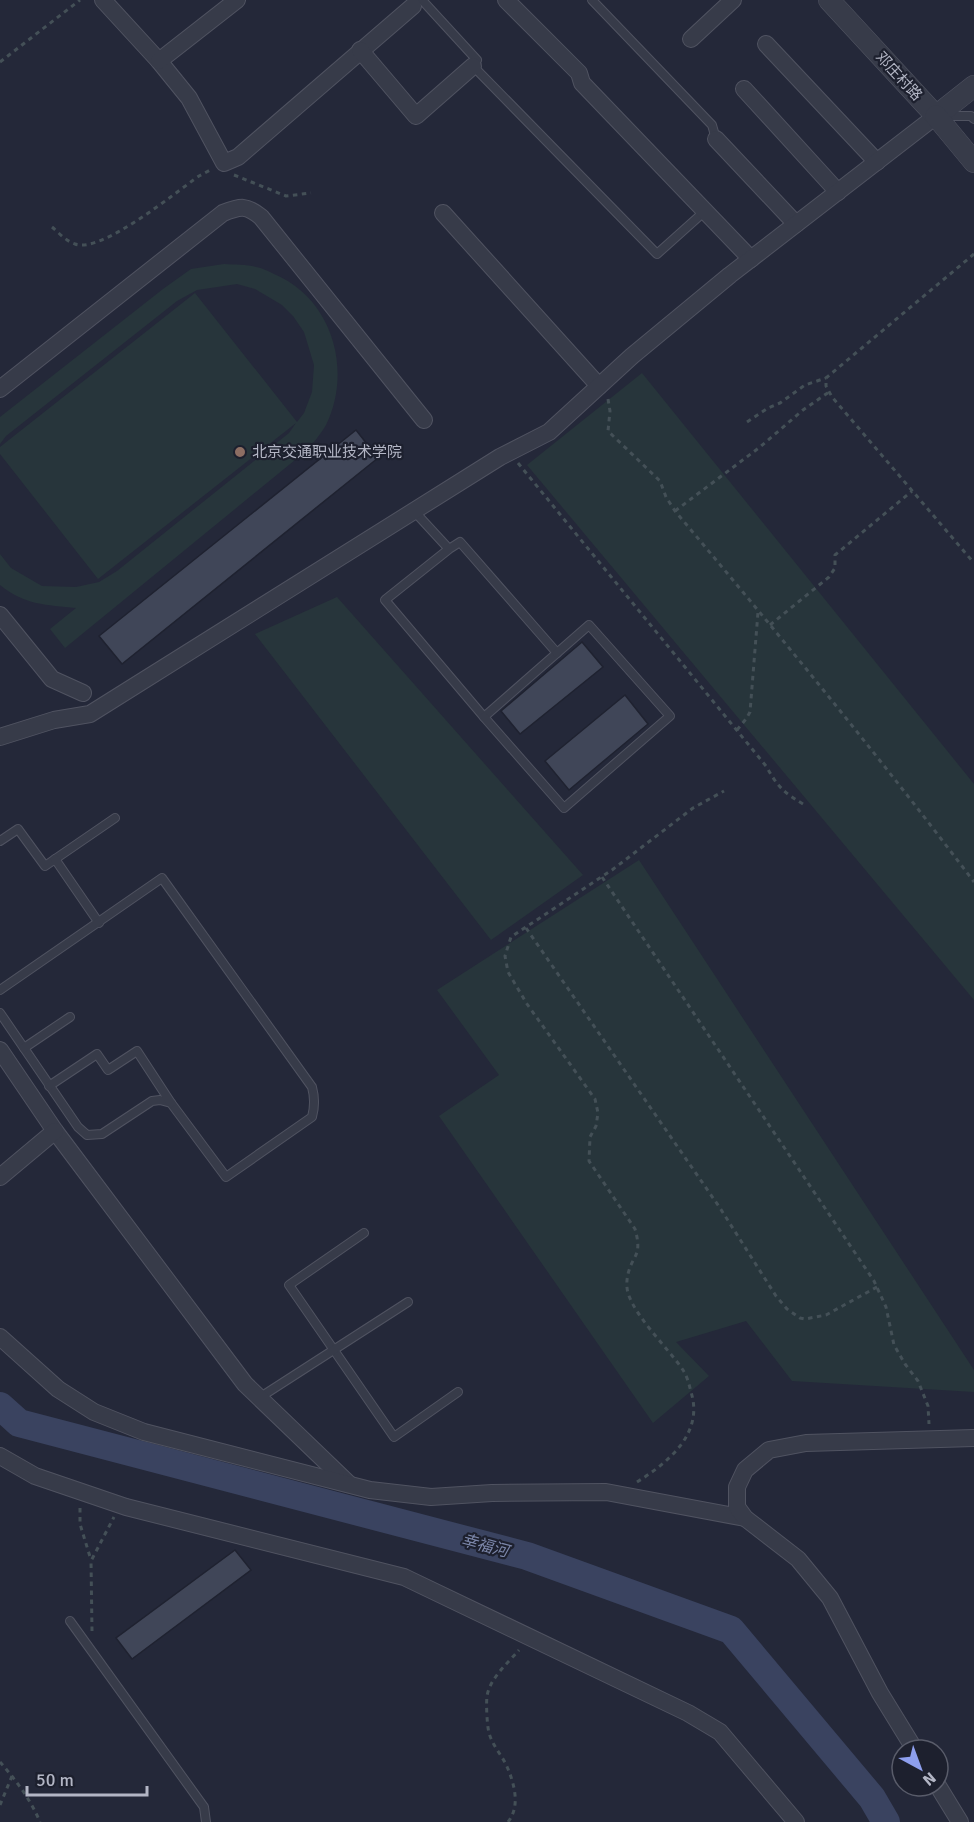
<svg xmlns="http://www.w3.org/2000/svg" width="974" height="1822" viewBox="0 0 974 1822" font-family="Signika,'Noto Sans SC',sans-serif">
	<rect width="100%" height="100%" fill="#242839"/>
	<g fill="#27353b">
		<path d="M 224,264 C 235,265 246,264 256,267 C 262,268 268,271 274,274 C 332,298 353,370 326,425 C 321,434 313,443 306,451 L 65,648 L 50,629 L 76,608 C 47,605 24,605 0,585 L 0,554 L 11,568 L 42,586 L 76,587 L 99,582 L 117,571 L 289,433 L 296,423 L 98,579 L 0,454 L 0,447 L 195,293 L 297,422 L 304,413 L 312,392 L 314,365 L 304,332 L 293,316 L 282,305 L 255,289 L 237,284 L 197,290 L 177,301 L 6,436 L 0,444 L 0,417 L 163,289 L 191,269 Z"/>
		<polygon points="642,373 974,784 974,1000 527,465"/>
		<polygon points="337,597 583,875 491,940 255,634"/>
		<polygon points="639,860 974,1370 974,1392 792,1381 746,1321 676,1342 709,1376 653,1423 439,1116 499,1075 437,990"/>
	</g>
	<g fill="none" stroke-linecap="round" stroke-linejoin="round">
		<polyline stroke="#3a4360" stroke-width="28" points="0,1406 19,1423 527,1556 731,1630 872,1798 886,1822"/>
	</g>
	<g fill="#404658" stroke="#1f2230" stroke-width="1.5">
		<polygon points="356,430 378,458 122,664 99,636"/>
		<polygon points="582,642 603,667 520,734 501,711"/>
		<polygon points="625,695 648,724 569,790 545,761"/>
		<polygon points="235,1550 251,1570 132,1659 116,1638"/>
	</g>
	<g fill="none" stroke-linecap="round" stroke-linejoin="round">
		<g stroke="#505361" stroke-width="10">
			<g id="service">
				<polyline points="422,0 477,60 473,66 657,254 705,211"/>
				<polyline points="592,0 712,125 716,139"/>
				<polyline points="943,116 971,116 974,119"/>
				<polyline points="414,511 449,549 460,542 557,653 484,717 385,600 449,549"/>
				<polyline points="484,717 564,808 670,716 589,625 557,653"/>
				<polyline points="0,841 18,829 45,866 115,818"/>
				<polyline points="55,859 99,923"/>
				<path d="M 0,990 L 162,878 L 312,1087 C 315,1098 315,1106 312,1117 L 226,1177 L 171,1103 L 160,1100 L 152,1101 L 102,1134 L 87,1135 L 78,1127 L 0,1013"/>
				<polyline points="24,1048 70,1017"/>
				<polyline points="49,1086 97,1054 108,1070 137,1051 171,1103"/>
				<polyline points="364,1233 289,1285 394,1437 458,1392"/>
				<polyline points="259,1398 408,1302"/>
				<polyline points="70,1621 204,1807 206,1822"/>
			</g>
		</g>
		<g stroke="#505361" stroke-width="18">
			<g id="minor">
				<polyline points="103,0 159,61 189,98 224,163 238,157 413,6"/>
				<polyline points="506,0 579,73 582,83 751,259"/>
				<polyline points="691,39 733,0"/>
				<polyline points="766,44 877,162"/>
				<polyline points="360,50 416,116 473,66"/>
				<polyline points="159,61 237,0"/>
				<polyline points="744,89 838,192"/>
				<polyline points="716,139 796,224"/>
				<polyline points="443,213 599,386"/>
				<path d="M 0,389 L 223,213 C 241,206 246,205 261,217 L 424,420"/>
				<polyline points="0,615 52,679 83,693"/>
				<polyline points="0,737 54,720 90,714 500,457 549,432 632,356 730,275 936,116"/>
				<polyline points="0,1050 55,1131 245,1384 348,1483"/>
				<polyline points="0,1177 55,1131"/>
				<polyline points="0,1337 58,1389 94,1412 144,1432 370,1490 431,1497 492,1493 606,1492 745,1518"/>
				<polyline points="0,1456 35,1476 126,1507 404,1577 688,1713 720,1732 796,1822"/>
				<polyline points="915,1750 880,1693 830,1598 798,1559 745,1518 737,1507 737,1487 745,1470 769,1450 806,1443 974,1438"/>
				<polyline points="938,1786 960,1822"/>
			</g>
		</g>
		<g stroke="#505361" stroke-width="22">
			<g id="tertiary">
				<polyline points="829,0 936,116 974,86"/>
				<polyline points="936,116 974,162"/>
			</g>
		</g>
		<g stroke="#445057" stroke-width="3" stroke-dasharray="4.5 4.5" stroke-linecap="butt">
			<polyline points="0,62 80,0"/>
			<polyline points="234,175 286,196 311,193"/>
			<path d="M 52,227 C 59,233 66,241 75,244 C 101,254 176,192 199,176 L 212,169"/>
			<polyline points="974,254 826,378 826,386 832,397 974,563"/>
			<path d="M 608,399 L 610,411 L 608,431 L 660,481 L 666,497 L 675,511 C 777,632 878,755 974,882"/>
			<polyline points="747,422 768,408 780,403 805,385 826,378"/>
			<path d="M 518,463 L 766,766 C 778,787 783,792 803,804"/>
			<polyline points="675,511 760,447 803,410 829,392"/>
			<polyline points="770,625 829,577 835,568 835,555 912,491"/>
			<polyline points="737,730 746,719 750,712 758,612"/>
			<polyline points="602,877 874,1281 886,1307 894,1345 905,1364 918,1381 928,1406 929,1424"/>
			<polyline points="526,928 720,1208 776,1296 787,1309 800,1318 805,1319 826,1315 877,1287"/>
			<path d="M 637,1482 C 669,1462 704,1433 691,1392 C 689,1384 687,1376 683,1370 C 667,1347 639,1321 629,1296 C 625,1286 627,1274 631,1265 C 633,1260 636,1256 637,1252 C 639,1245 637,1236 635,1229 L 589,1161 L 590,1137 L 596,1126 L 598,1113 L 595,1099 L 527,1004 L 508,972 L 505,956 L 511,937 L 612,870 L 693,808 L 724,791"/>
			<polyline points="80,1508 80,1524 91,1560"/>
			<polyline points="92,1631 91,1561 114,1517"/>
			<path d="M 0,1762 C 15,1779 31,1800 40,1822"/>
			<polyline points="0,1805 12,1776"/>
			<path d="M 508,1822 C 520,1807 515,1786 508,1769 C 503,1756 493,1747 489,1733 C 487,1725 486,1704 487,1696 C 490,1678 508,1663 519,1650"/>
		</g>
		<use href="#service" stroke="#373b49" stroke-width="8"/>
		<use href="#minor" stroke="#373b49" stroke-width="16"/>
		<use href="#tertiary" stroke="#373b49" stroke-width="21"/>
	</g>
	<circle fill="#8d6e63" stroke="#1d202e" stroke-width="2" cx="240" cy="452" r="6"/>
	<g text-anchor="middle" stroke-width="4.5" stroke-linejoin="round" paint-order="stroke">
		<g font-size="15" fill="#b3b6c5" stroke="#1d202e">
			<text transform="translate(899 76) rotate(47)" y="5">邓庄村路</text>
		</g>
		<g font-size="15" fill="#b3b6c5" stroke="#1d202e" text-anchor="start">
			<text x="252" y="457">北京交通职业技术学院</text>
		</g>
		<g font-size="16" font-style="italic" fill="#7c87aa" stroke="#1d202e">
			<text transform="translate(485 1545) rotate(15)" y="6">幸福河</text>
		</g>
	</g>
	<g transform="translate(920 1768) rotate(139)"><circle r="28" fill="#1d202e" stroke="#595c6a" stroke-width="1.5"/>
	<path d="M0-4.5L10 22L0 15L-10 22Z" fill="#8e9fee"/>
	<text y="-9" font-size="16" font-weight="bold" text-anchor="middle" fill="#b3b6c5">N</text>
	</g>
	<path d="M27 1786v9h120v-9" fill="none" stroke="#b3b6c5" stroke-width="3"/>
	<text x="36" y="1786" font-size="18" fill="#b3b6c5" stroke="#1d202e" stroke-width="4.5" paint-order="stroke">50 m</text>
</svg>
